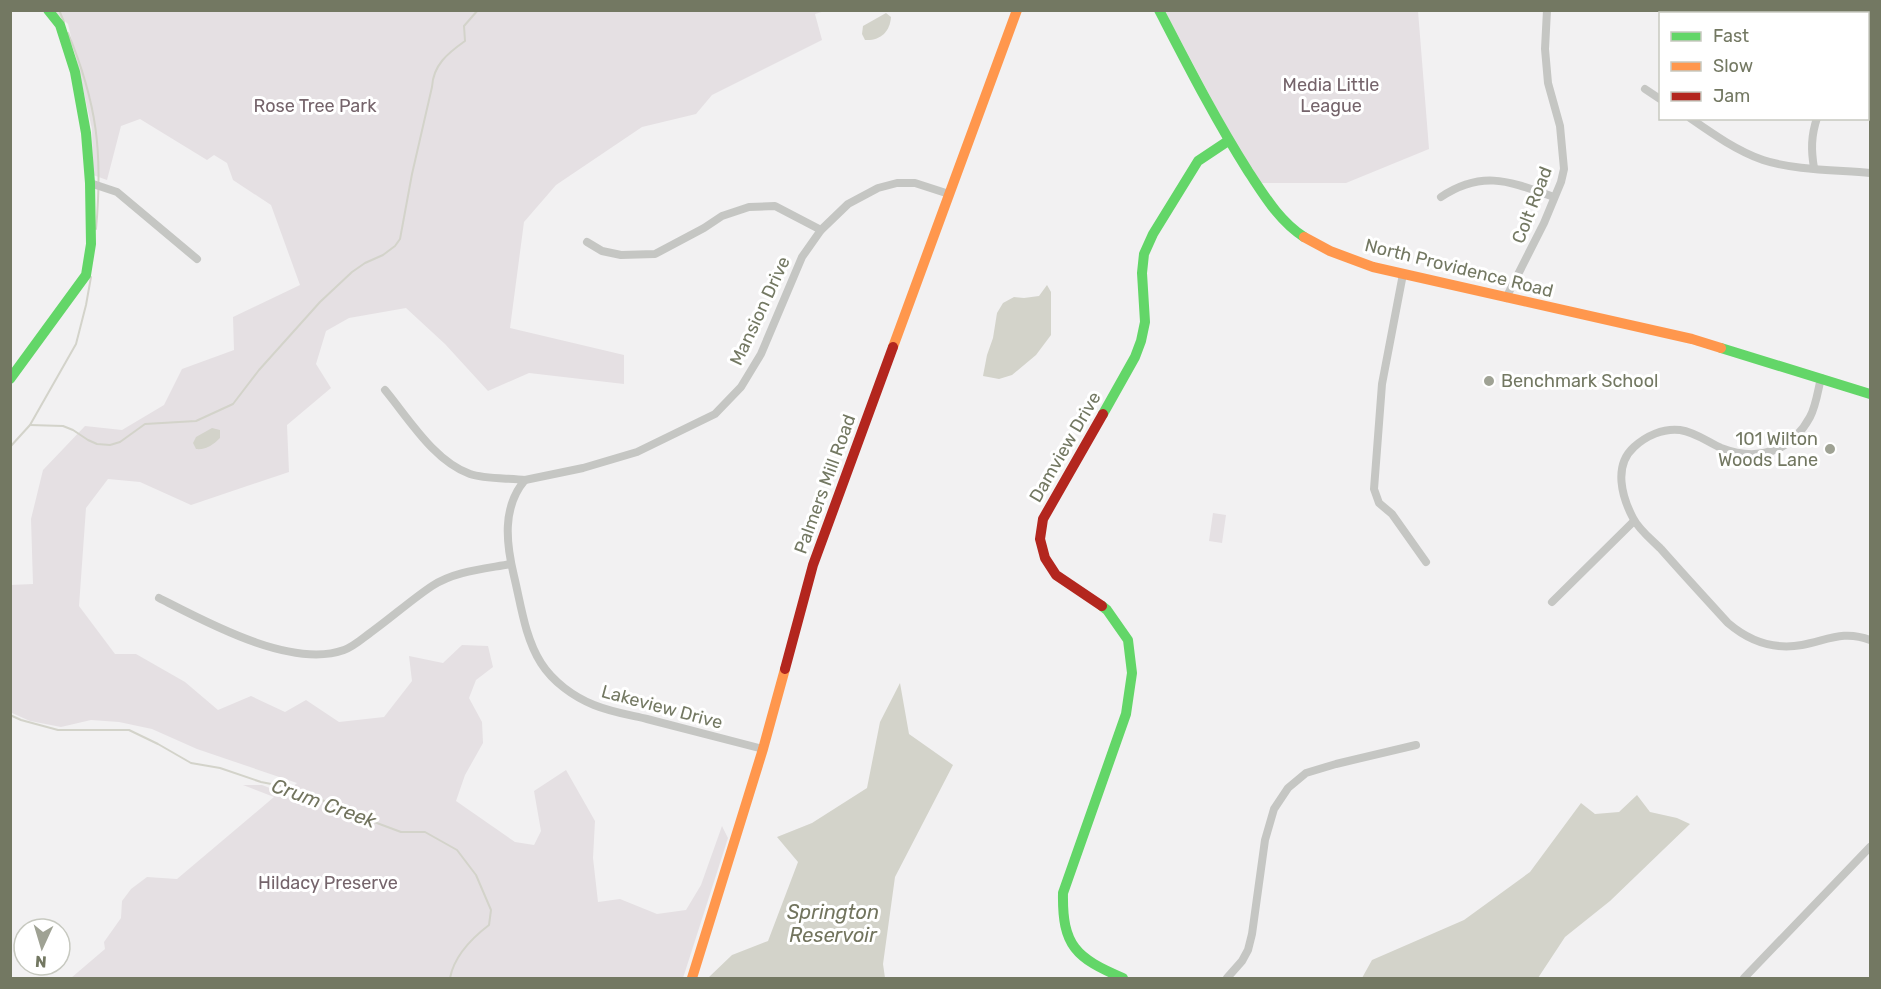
<svg xmlns="http://www.w3.org/2000/svg" width="1881" height="989" viewBox="0 0 1881 989" font-family="Rubik,sans-serif">
	<rect width="100%" height="100%" fill="#f2f1f2"/>
	<g fill="#e5e0e3">
		<polygon points="54,11 825,11 815,14 822,40 712,95 696,114 642,127 556,185 524,222 510,328 624,355 624,384 529,373 488,391 445,344 406,308 349,318 326,331 316,364 331,388 287,425 289,472 191,505 140,482 108,479 86,508 79,606 115,654 136,654 185,682 218,710 251,696 285,712 306,700 339,722 384,717 412,681 409,656 443,663 462,645 488,646 493,667 476,680 469,698 482,722 483,743 465,775 456,801 515,842 534,845 541,831 534,791 566,770 595,821 593,858 598,902 620,899 657,914 686,910 701,885 722,826 728,838 683,978 71,978 105,949 104,942 121,918 122,901 131,889 147,877 177,879 274,797 243,785 262,785 285,794 297,783 197,749 152,729 119,722 91,720 61,727 30,721 12,713 10,708 10,585 33,584 31,519 43,470 85,426 122,430 164,405 182,369 234,350 233,317 300,285 271,205 233,180 227,163 214,155 207,160 140,119 121,126 107,180 93,175 92,129 79,71 68,24"/>
		<polygon points="1165,11 1418,11 1429,149 1346,183 1256,183"/>
		<polygon points="1213,513 1226,515 1222,543 1209,541"/>
	</g>
	<g fill="#d3d3ca">
		<path d="M 886,13 L 891,17 C 890,32 880,41 865,40 L 862,34 L 863,26 Z"/>
		<polygon points="1047,285 1051,292 1051,335 1036,355 1012,375 999,379 983,376 987,355 993,338 997,313 1003,303 1014,297 1024,298 1039,296"/>
		<path d="M 212,428 L 220,430 L 220,438 C 213,445 206,450 196,449 L 193,443 L 196,437 Z"/>
		<polygon points="900,683 909,734 953,765 895,877 883,964 885,978 708,978 732,955 768,941 798,862 777,837 812,823 867,788 880,722"/>
		<polygon points="1637,795 1650,812 1677,818 1690,824 1610,901 1565,937 1538,978 1362,978 1372,960 1464,920 1530,872 1581,803 1595,814 1619,812"/>
	</g>
	<g fill="none" stroke-linecap="round" stroke-linejoin="round">
		<g stroke="#d3d3ca" stroke-width="2">
			<polyline points="59,10 64,22"/>
			<path d="M 68,33 C 97,103 103,153 96,229"/>
			<path d="M 30,425 L 63,426 L 73,430 L 88,440 L 97,444 L 110,445 L 120,442 L 145,424 L 196,421 L 233,404 L 259,370 L 320,302 L 352,272 L 365,263 L 383,255 L 395,246 L 400,239 L 412,174 L 432,87 C 433,65 448,53 465,41 L 464,26 L 478,10"/>
			<polyline points="10,447 30,425 76,344 86,305 91,277"/>
			<path d="M 10,715 L 21,720 L 58,730 L 129,730 L 158,744 L 191,763 L 220,768 L 261,782 L 297,789 L 358,816 L 401,832 L 425,832 L 457,850 L 476,875 L 491,910 L 489,925 C 472,938 454,957 450,978"/>
		</g>
		<g stroke="#c5c6c3" stroke-width="8">
			<polyline points="1868,26 1870,20"/>
			<polyline points="1645,89 1660,99"/>
			<path d="M 1690,118 C 1713,134 1737,151 1763,160 C 1793,170 1838,170 1870,173"/>
			<path d="M 1814,168 C 1811,150 1811,136 1817,118"/>
			<polyline points="90,183 117,192 197,259"/>
			<path d="M 1441,197 C 1483,169 1511,182 1554,197"/>
			<polyline points="587,242 602,251 621,255 655,254 704,228 722,216 749,207 775,206 821,230"/>
			<polyline points="1403,274 1382,384 1374,489 1379,503 1392,514 1426,562"/>
			<polyline points="1506,298 1544,223 1561,182 1564,169 1560,126 1548,83 1545,49 1547,10"/>
			<path d="M 1821,378 C 1818,390 1816,406 1810,417 C 1791,452 1758,462 1721,448 C 1708,442 1695,432 1680,430 C 1663,428 1646,436 1634,447 C 1613,466 1622,497 1633,518 C 1639,530 1652,540 1661,549 C 1683,574 1706,599 1728,623 C 1749,641 1774,650 1802,645 C 1828,640 1844,630 1870,640"/>
			<path d="M 385,390 C 409,419 434,461 470,474 C 484,479 509,478 525,480 C 502,507 506,543 514,576 C 521,605 525,638 541,663 C 553,682 574,697 594,705 C 611,712 630,715 647,719 C 686,729 725,739 763,749"/>
			<polyline points="525,480 583,468 637,452 715,414 741,387 761,354 802,257 821,230 848,204 878,188 897,183 915,183 949,194"/>
			<path d="M 159,598 C 206,622 291,669 344,650 C 353,647 362,639 370,633 C 391,618 411,600 432,586 C 455,571 484,569 511,564"/>
			<polyline points="1552,602 1634,521"/>
			<polyline points="1227,978 1242,961 1248,950 1252,934 1265,840 1274,809 1288,788 1306,773 1336,764 1416,745"/>
			<polyline points="1744,978 1870,847"/>
		</g>
		<g stroke="#63d668" stroke-width="10">
			<path d="M 1159,10 C 1187,64 1215,119 1248,171 C 1264,195 1279,221 1304,237"/>
			<polyline points="1721,348 1870,394"/>
			<polyline points="10,379 86,275 91,244 90,183 86,133 75,72 60,25 48,10"/>
			<polyline points="1103,414 1135,357 1141,341 1145,322 1142,273 1144,254 1153,234 1198,161 1228,141"/>
			<path d="M 1102,606 L 1107,610 L 1128,640 L 1132,673 L 1126,714 L 1063,893 C 1062,946 1076,958 1123,978"/>
		</g>
		<g stroke="#ff974d" stroke-width="10">
			<polyline points="1304,237 1330,251 1373,267 1692,339 1721,348"/>
			<polyline points="893,347 1017,10"/>
			<polyline points="692,978 763,749 785,669"/>
		</g>
		<g stroke="#b3261e" stroke-width="10">
			<polyline points="1102,606 1056,575 1045,558 1040,539 1043,519 1103,414"/>
			<polyline points="785,669 813,565 893,347"/>
		</g>
	</g>
	<g fill="#9fa294" stroke="#fff" stroke-width="2">
		<circle cx="1489" cy="381" r="6"/>
		<circle cx="1830" cy="449" r="6"/>
	</g>
	<g text-anchor="middle" stroke-width="6" stroke-linejoin="round" paint-order="stroke">
		<g font-size="18" fill="#75646b" stroke="#fff">
			<text x="1331" y="91">Media Little<tspan x="1331" dy="21">League</tspan></text>
			<text x="315" y="112">Rose Tree Park</text>
			<text x="328" y="889">Hildacy Preserve</text>
		</g>
		<g font-size="18" fill="#737862" stroke="#fff">
			<text transform="translate(1532 205) rotate(-69)" y="6">Colt Road</text>
			<text transform="translate(1459 268) rotate(14)" y="6">North Providence Road</text>
			<text transform="translate(760 311) rotate(-65)" y="6">Mansion Drive</text>
			<text transform="translate(1065 447) rotate(-60)" y="6">Damview Drive</text>
			<text transform="translate(825 484) rotate(-70)" y="6">Palmers Mill Road</text>
			<text transform="translate(662 707) rotate(15)" y="6">Lakeview Drive</text>
		</g>
		<g font-size="18" fill="#737862" stroke="#fff" text-anchor="start">
			<text x="1501" y="387">Benchmark School</text>
			<text x="1818" y="445" text-anchor="end">101 Wilton<tspan x="1818" dy="21">Woods Lane</tspan></text>
		</g>
		<g font-size="20" font-style="italic" fill="#72745e" stroke="#fff">
			<text transform="translate(324 803) rotate(20)" y="7">Crum Creek</text>
			<text x="833" y="919">Springton<tspan x="833" dy="23">Reservoir</tspan></text>
		</g>
	</g>
	<rect width="1881" height="989" fill="none" stroke="#737862" stroke-width="24"/>
	<rect x="1659" y="12" width="210" height="108" fill="#ffffff" stroke="#c7c9c0" stroke-width="1.5"/>
	<rect x="1671" y="32" width="30" height="9" fill="#63d668" stroke="#c7c9c0" stroke-width="1.5"/>
	<text x="1713" y="42" font-size="18" fill="#737862">Fast</text>
	<rect x="1671" y="62" width="30" height="9" fill="#ff974d" stroke="#c7c9c0" stroke-width="1.5"/>
	<text x="1713" y="72" font-size="18" fill="#737862">Slow</text>
	<rect x="1671" y="92" width="30" height="9" fill="#b3261e" stroke="#c7c9c0" stroke-width="1.5"/>
	<text x="1713" y="102" font-size="18" fill="#737862">Jam</text>
	<g transform="translate(42 947) rotate(184)"><circle r="28" fill="#ffffff" stroke="#c7c9c0" stroke-width="1.5"/>
	<path d="M0-4.5L10 22L0 15L-10 22Z" fill="#9fa294"/>
	<text y="-9" font-size="16" font-weight="bold" text-anchor="middle" fill="#737862">N</text>
	</g>
</svg>
